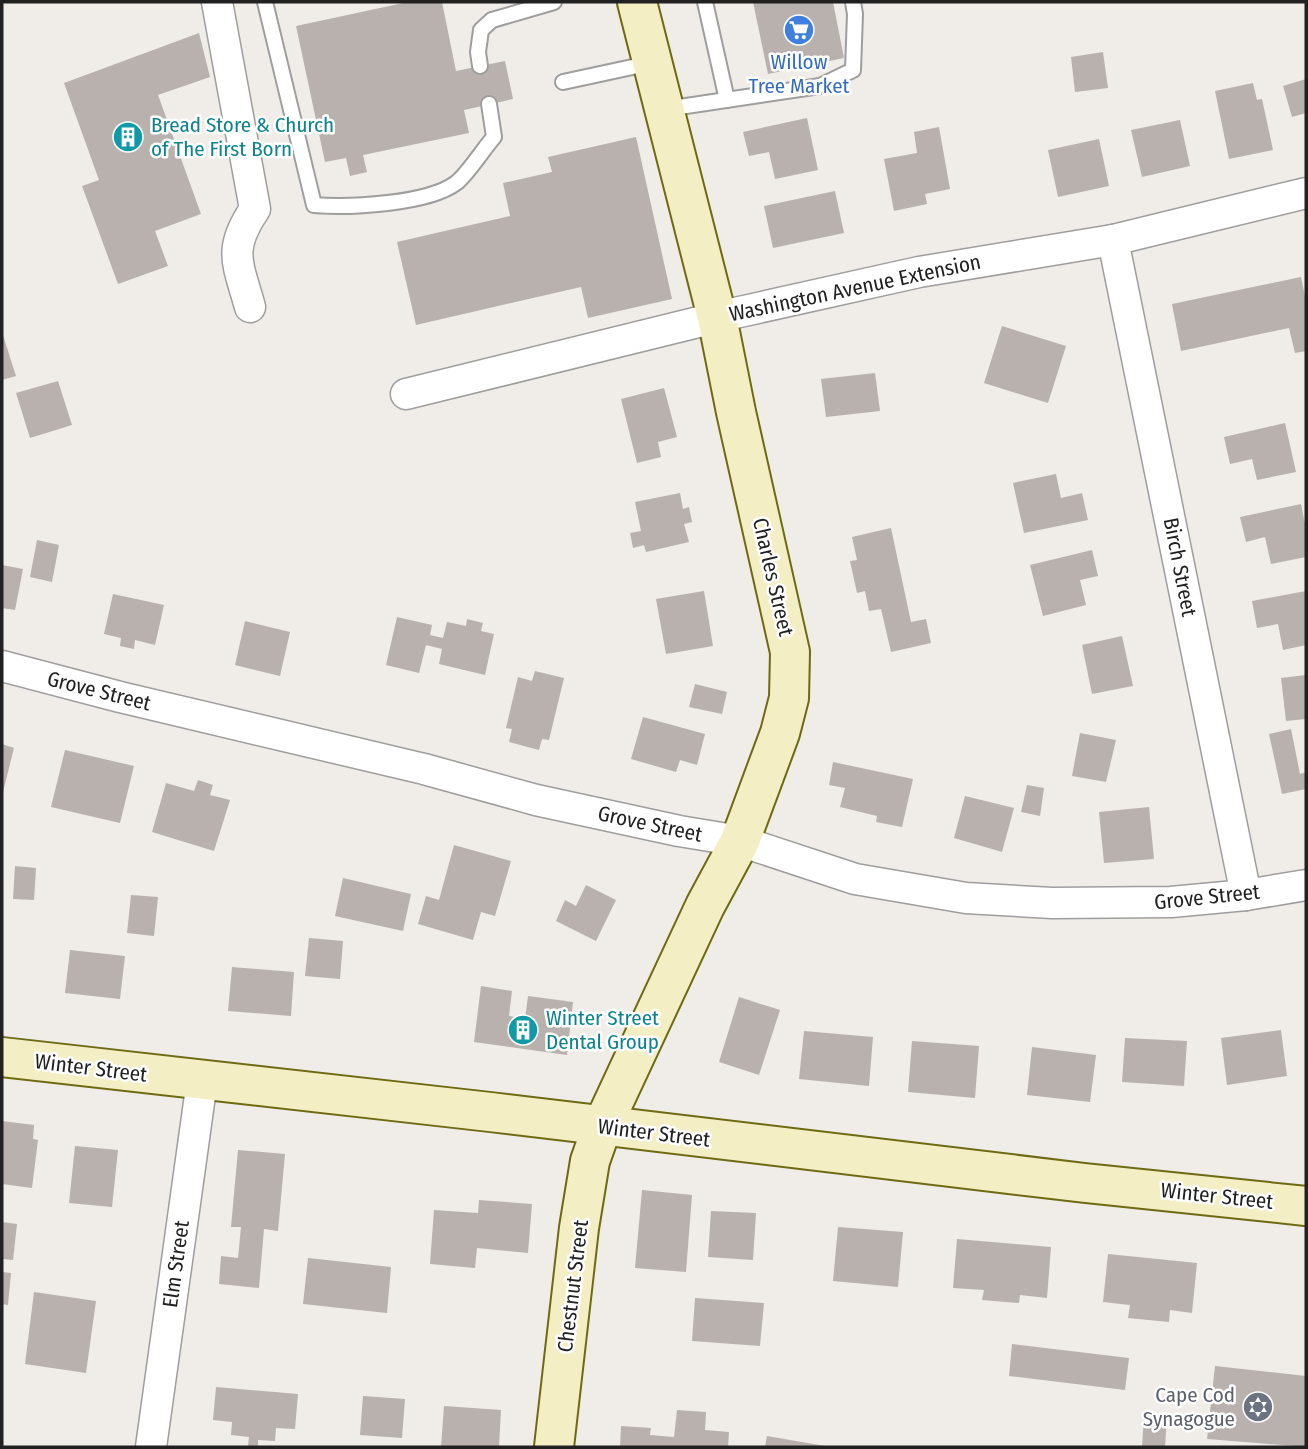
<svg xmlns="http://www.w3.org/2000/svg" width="1308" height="1449" viewBox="0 0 1308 1449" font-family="'Fira Sans Condensed',sans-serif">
	<rect width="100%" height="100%" fill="#f0ece8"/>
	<g fill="#b9b1ae">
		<polygon points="408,2 442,2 456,71 505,61 513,99 464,110 469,133 363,155 367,172 350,176 346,158 325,162 296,26"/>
		<polygon points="753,2 833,2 844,58 768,74"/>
		<polygon points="199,33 210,77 158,95 201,214 155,231 168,266 118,284 82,186 99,180 64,83"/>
		<polygon points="1103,52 1108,88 1075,92 1071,57"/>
		<polygon points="1306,79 1306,113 1292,117 1283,86"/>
		<polygon points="1253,83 1257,100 1262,99 1273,150 1229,159 1215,91"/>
		<polygon points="807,118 818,170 775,179 769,152 749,156 743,132"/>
		<polygon points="1180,120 1190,166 1142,177 1131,130"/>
		<polygon points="939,127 950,189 925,194 927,204 894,211 884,159 917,153 914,132"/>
		<polygon points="636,137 672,299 588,318 581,287 416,325 397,242 510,216 503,183 552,172 548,157"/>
		<polygon points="1099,139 1109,186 1058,197 1048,150"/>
		<polygon points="835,191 844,233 773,248 764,206"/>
		<polygon points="1301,277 1306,301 1306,351 1295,353 1289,328 1181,351 1172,304"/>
		<polygon points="1002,326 1066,346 1048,403 984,383"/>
		<polygon points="2,332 16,376 2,380"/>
		<polygon points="875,373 880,411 826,417 821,379"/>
		<polygon points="58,381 72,425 30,438 16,393"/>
		<polygon points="664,388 677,437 658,442 661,457 637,463 621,399"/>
		<polygon points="1285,423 1296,472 1257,480 1252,459 1230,464 1224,437"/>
		<polygon points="1056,474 1061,498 1082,493 1088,520 1024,533 1013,483"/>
		<polygon points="680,493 683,509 689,507 692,522 684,524 689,542 646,552 644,545 633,548 630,533 641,531 635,502"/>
		<polygon points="1301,504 1306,529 1306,557 1271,564 1265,537 1246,542 1240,517"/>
		<polygon points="891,528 911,622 926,619 931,643 891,652 881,609 869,611 865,591 857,593 850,561 857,560 852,537"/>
		<polygon points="37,540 59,545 52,582 30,577"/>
		<polygon points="1092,550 1098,576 1080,580 1086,605 1043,616 1030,565"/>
		<polygon points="2,565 23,569 15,610 2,608"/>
		<polygon points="704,591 713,646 666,654 656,599"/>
		<polygon points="1306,591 1306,645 1283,650 1278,624 1257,628 1252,601"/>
		<polygon points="113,594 164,605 155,645 135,640 134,649 120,646 121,638 104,634"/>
		<polygon points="397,617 432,625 430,635 443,638 447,622 466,626 467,619 483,623 481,631 494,634 485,675 439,664 442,649 426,645 419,673 386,665"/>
		<polygon points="245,621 290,632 280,676 235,665"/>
		<polygon points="1122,636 1133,686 1092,694 1082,645"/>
		<polygon points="535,671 564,678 549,740 542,739 539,750 509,742 512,729 506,728 518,677 532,681"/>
		<polygon points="1306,675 1306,719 1286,721 1281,678"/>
		<polygon points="695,684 727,692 722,714 689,707"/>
		<polygon points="643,717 705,734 697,765 680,760 676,772 631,759"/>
		<polygon points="1291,729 1300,774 1306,772 1306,789 1282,794 1269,734"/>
		<polygon points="1080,733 1116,740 1106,782 1072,776"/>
		<polygon points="2,744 14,748 3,792 2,792"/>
		<polygon points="65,750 134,766 120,823 51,807"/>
		<polygon points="833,762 913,779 902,827 876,822 877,816 840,807 845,788 829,785"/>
		<polygon points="198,780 213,785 210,795 230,800 214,851 152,832 166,783 194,791"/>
		<polygon points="1027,785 1044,788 1040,816 1021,812"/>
		<polygon points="965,796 1014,808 1002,852 954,838"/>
		<polygon points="1149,807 1154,859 1104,863 1099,812"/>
		<polygon points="454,845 511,861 495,916 481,912 473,940 418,924 426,896 439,900"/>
		<polygon points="15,866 36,868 34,900 13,899"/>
		<polygon points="343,878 411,894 403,931 335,916"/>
		<polygon points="586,885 616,900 596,941 556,921 565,900 576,906"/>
		<polygon points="131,895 158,897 154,936 127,933"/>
		<polygon points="309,938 343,941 340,979 305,976"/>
		<polygon points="70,950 125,956 120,999 65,993"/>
		<polygon points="232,967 294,972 291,1016 228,1011"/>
		<polygon points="481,986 512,991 509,1016 525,1019 528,996 573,1002 567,1055 474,1042"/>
		<polygon points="739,997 780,1010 759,1075 719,1062"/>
		<polygon points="1281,1030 1287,1076 1227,1085 1221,1038"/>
		<polygon points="804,1031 873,1037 869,1086 799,1079"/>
		<polygon points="1125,1038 1187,1041 1184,1086 1122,1082"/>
		<polygon points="912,1041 979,1046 975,1098 908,1092"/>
		<polygon points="1032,1047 1096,1055 1090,1102 1027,1095"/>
		<polygon points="2,1121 34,1125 33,1139 38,1140 32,1188 2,1184"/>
		<polygon points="75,1146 118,1150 112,1207 69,1203"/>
		<polygon points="238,1150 285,1154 278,1231 264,1229 259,1288 219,1284 221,1256 238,1258 241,1227 231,1227"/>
		<polygon points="642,1190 692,1195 686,1272 635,1268"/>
		<polygon points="479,1200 532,1204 528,1253 477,1248 475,1268 430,1264 434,1210 478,1213"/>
		<polygon points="711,1211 756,1213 753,1260 708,1257"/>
		<polygon points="2,1222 17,1224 13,1260 2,1259"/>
		<polygon points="838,1227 903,1232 898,1287 833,1281"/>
		<polygon points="957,1239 1051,1247 1047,1298 1020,1295 1019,1303 982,1300 984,1290 953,1288"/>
		<polygon points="1108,1254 1197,1263 1192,1313 1170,1310 1169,1322 1128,1318 1130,1305 1103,1302"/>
		<polygon points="308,1258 391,1267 387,1313 303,1304"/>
		<polygon points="2,1272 11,1273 8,1305 2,1304"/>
		<polygon points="34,1292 96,1301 86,1373 25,1364"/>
		<polygon points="695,1298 764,1303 760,1346 692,1341"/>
		<polygon points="1012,1344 1129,1358 1125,1390 1009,1376"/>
		<polygon points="1215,1366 1306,1376 1306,1447 1207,1439"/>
		<polygon points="216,1387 298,1394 295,1429 276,1428 275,1441 258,1440 258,1447 248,1446 249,1437 231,1435 232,1422 213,1420"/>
		<polygon points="363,1396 405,1399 402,1438 360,1435"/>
		<polygon points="444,1406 501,1410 499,1447 441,1447"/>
		<polygon points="677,1410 706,1412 705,1430 729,1432 728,1447 620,1447 621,1426 651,1428 650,1435 674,1437"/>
		<polygon points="1144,1416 1167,1418 1165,1447 1142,1447"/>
		<polygon points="767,1436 825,1446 825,1447 765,1447"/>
	</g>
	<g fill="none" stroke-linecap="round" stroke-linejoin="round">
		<g stroke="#9e9e9e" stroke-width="18">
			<g id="lane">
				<path d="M 265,2 L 314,205 C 349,208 428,204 456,183 C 467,175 484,148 494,137 L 489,104"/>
				<polyline points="705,2 727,100"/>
				<polyline points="480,66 478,52 481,30 492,20 554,2"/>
				<polyline points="563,82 651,63"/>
				<polyline points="666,109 820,86 853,70 855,14 853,2"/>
			</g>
		</g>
		<g stroke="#9e9e9e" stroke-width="33">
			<g id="street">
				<path d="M 217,2 L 255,209 C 227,250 238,263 250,307"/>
				<polyline points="1113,240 1246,895"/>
				<polyline points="406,394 735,313 919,272 1113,240 1306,193"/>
				<polyline points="2,666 120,697 424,769 536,800 679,831 740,841 855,879 966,898 1052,903 1171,902 1246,895 1306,885"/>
				<polyline points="151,1447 202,1081"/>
			</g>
		</g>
		<g stroke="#6e6a11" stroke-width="42">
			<g id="secondary">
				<polyline points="2,1057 490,1112 1085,1183 1306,1206"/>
				<polyline points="554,1447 579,1228 590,1161 602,1127 705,906 740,841 780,733 789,698 790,652 736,412 717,317 637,2"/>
			</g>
		</g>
		<use href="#lane" stroke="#fff" stroke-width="14"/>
		<use href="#street" stroke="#fff" stroke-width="30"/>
		<use href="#secondary" stroke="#f3eec3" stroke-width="38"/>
	</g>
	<defs>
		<g id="supermarket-disc" transform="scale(1.575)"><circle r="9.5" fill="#3f7fe0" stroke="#fff"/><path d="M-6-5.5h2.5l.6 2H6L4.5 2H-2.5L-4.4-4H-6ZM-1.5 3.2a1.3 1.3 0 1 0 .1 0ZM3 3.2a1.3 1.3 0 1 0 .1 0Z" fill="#fff"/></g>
		<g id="building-disc" transform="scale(1.575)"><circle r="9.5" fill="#0f9aa8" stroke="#fff"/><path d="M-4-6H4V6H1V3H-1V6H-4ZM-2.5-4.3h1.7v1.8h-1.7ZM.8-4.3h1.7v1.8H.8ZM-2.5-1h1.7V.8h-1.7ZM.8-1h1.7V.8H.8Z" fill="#fff"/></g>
		<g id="synagogue-disc" transform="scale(1.575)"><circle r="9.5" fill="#6b7280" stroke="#fff"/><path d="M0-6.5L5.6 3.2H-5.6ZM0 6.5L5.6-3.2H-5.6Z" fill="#fff"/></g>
	</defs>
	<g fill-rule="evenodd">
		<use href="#supermarket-disc" x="799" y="30"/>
		<use href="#building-disc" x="128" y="137"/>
		<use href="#building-disc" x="523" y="1030"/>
		<use href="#synagogue-disc" x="1258" y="1407"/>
	</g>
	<g text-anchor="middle" stroke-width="5" stroke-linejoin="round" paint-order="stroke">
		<g font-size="21" fill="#366cbe" stroke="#fff">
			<text x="799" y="69">Willow<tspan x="799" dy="24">Tree Market</tspan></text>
		</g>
		<g font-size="21" fill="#0d838f" stroke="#fff" text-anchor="start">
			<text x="151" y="132">Bread Store &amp; Church<tspan x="151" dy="24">of The First Born</tspan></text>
			<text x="546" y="1025">Winter Street<tspan x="546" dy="24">Dental Group</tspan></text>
		</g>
		<g font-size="21" fill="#212121" stroke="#fff">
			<text transform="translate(855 288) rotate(-12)" y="7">Washington Avenue Extension</text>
			<text transform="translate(1180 567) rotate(79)" y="7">Birch Street</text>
			<text transform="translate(773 577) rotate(77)" y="7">Charles Street</text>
			<text transform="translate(99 691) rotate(14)" y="7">Grove Street</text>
			<text transform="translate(650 824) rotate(12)" y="7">Grove Street</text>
			<text transform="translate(1207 897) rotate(-6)" y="7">Grove Street</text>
			<text transform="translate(91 1068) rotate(7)" y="7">Winter Street</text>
			<text transform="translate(654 1133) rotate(7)" y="7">Winter Street</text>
			<text transform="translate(1217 1196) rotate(6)" y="7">Winter Street</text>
			<text transform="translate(176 1264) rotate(-82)" y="7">Elm Street</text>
			<text transform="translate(573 1286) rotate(-83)" y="7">Chestnut Street</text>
		</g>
		<g font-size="21" fill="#5b616d" stroke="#fff" text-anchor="end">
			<text x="1235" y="1402">Cape Cod<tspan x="1235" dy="24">Synagogue</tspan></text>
		</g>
	</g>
	<rect width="1308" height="1449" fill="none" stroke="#212121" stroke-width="7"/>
</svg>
